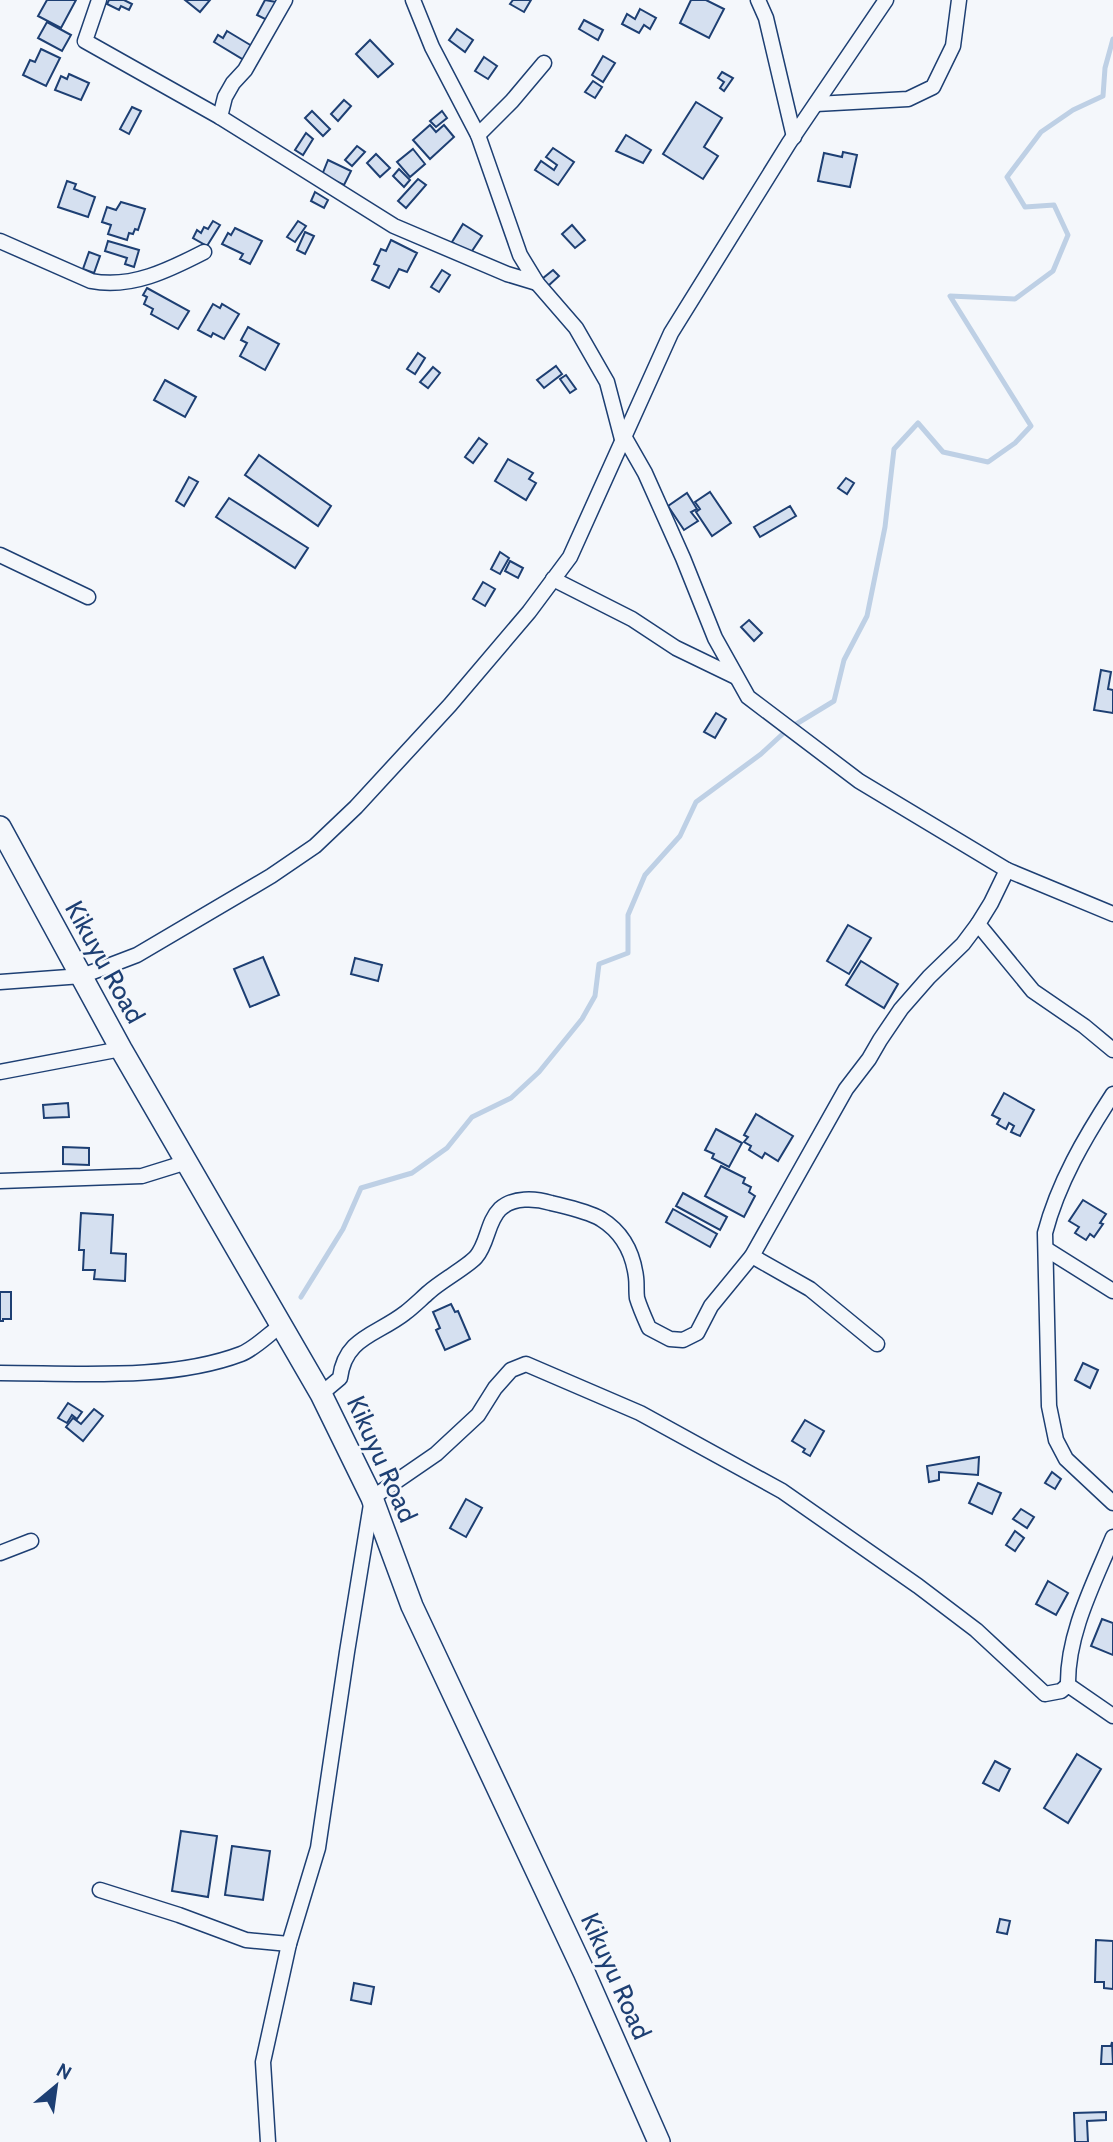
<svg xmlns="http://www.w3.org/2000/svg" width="1113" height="2142" viewBox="0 0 1113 2142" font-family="Cabin,sans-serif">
	<rect width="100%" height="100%" fill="#f4f7fb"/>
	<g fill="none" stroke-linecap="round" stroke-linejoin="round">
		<polyline stroke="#bed0e5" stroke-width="5" points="301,1297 343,1229 361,1188 412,1173 447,1148 472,1117 511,1098 539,1072 582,1019 595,996 599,964 628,953 628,915 645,875 680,836 696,802 761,754 788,729 834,701 844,660 867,616 885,527 894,449 918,423 943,452 988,462 1015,443 1031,426 950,296 1015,299 1053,271 1068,235 1054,205 1025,207 1007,177 1041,132 1073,110 1103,96 1105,68 1113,39"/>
	</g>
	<g fill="#d5e0f0" stroke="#1d3f73" stroke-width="2">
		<polygon points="47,0 76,0 61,28 38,16"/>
		<polygon points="109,0 124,0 132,4 129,10 121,6 119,10 107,4"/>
		<polygon points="185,0 210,0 200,12"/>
		<polygon points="265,0 276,2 267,20 257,15"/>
		<polygon points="513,0 531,0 524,12 510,4"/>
		<polygon points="691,0 706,0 724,9 709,38 680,23"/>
		<polygon points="640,9 656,18 650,29 644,25 639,33 622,24 627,14 635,19"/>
		<polygon points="584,20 603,30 598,40 579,29"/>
		<polygon points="47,22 71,35 62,51 38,38"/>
		<polygon points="457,29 473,40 465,52 449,40"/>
		<polygon points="227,31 252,46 244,60 214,42 218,35 223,38"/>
		<polygon points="370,40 393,64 378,77 356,54"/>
		<polygon points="41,49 60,58 46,86 23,75 30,60 35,62"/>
		<polygon points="603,56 615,63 603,82 592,75"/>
		<polygon points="484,57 497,66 488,79 475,71"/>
		<polygon points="722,72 733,78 724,91 720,88 724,82 718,78"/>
		<polygon points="69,74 89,83 81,100 55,90 61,76 67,79"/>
		<polygon points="593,81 602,87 595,98 585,92"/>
		<polygon points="344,100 351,106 338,121 331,114"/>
		<polygon points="696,102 722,118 704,147 718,156 703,179 663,154"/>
		<polygon points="132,107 141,111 129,134 120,129"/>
		<polygon points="312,111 330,129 323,136 305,118"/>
		<polygon points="442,111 447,118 436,127 430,121"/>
		<polygon points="430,125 436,132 444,125 454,137 430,159 413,140"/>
		<polygon points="306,133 313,139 303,155 295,150"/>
		<polygon points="626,135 651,150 643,163 616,151"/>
		<polygon points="357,146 365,152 352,166 345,160"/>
		<polygon points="553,148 574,162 558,185 535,170 541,161 554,170 557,165 546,157"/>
		<polygon points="413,149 425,164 410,177 397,162"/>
		<polygon points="843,152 857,155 850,187 818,181 824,153 842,157"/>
		<polygon points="376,154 390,168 380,177 367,163"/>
		<polygon points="328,160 351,171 344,185 322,175"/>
		<polygon points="399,169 410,180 404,187 393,176"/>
		<polygon points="418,179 426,185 406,208 398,201"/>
		<polygon points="67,181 76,184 74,189 95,197 88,217 58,207"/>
		<polygon points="315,192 328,200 324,208 311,201"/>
		<polygon points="121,202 145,209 138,230 135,229 133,234 129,233 127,240 108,234 111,225 102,222 107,207 116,210"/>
		<polygon points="213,221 220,225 207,246 193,238 197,230 201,233 204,227 208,229"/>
		<polygon points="298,221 306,226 295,242 287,237"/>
		<polygon points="463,224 482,236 470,254 452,242"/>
		<polygon points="572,225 585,240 575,248 562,234"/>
		<polygon points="235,228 262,241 250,264 240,259 243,254 222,244 228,233 231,235"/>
		<polygon points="305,232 314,236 305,254 297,250"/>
		<polygon points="391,240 417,253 407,272 399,269 389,288 372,280 379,266 374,264 381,249 386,251"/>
		<polygon points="108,241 139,250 134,267 125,264 127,258 105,251"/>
		<polygon points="89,252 100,256 94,273 83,269"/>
		<polygon points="442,270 450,275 439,292 431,287"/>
		<polygon points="553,270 559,276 548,286 542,279"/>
		<polygon points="147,288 189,311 178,329 151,314 153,309 144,304 147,297 143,295"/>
		<polygon points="213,304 220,308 222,304 239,314 224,339 213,333 211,337 198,330"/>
		<polygon points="248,327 279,344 265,370 240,356 247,343 241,340"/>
		<polygon points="418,353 425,358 415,374 407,369"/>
		<polygon points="556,366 562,374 544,388 537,380"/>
		<polygon points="433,367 440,373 428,388 420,382"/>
		<polygon points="566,375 576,389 570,393 560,379"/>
		<polygon points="165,380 196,397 185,417 154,400"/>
		<polygon points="479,438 487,444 473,463 465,457"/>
		<polygon points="259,455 331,506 318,526 245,475"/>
		<polygon points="508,459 533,473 529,479 536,483 526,500 495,481"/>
		<polygon points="189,477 198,482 184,506 176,501"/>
		<polygon points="846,478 854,483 847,494 838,488"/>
		<polygon points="710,492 731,523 712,536 696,512 700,509 695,502"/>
		<polygon points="687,493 697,509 691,512 698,521 684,530 668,506"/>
		<polygon points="229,498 308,548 295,568 216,517"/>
		<polygon points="790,506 796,516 760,537 754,527"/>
		<polygon points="500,552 509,558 500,574 491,569"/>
		<polygon points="510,561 523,568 518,578 505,571"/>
		<polygon points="483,582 495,589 485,606 473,599"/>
		<polygon points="749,620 762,633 754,641 741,627"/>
		<polygon points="1101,670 1111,672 1108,689 1113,690 1113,713 1094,710"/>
		<polygon points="716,713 726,719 715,738 704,732"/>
		<polygon points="848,925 871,938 849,974 827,961"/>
		<polygon points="263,957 279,995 250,1007 234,969"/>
		<polygon points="355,958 382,965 378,981 351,974"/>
		<polygon points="861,961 898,984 884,1008 846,985"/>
		<polygon points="1004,1093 1034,1110 1020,1136 1011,1132 1014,1126 1009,1123 1006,1129 997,1124 1000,1119 992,1115"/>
		<polygon points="68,1103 69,1117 44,1118 43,1105"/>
		<polygon points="756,1114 793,1136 778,1161 765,1153 762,1158 749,1150 751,1146 744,1142 748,1137 744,1135"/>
		<polygon points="716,1129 742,1143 729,1167 712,1158 714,1154 705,1150"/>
		<polygon points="63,1147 89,1148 89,1165 63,1164"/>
		<polygon points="721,1166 745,1178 743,1183 751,1187 749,1192 755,1196 744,1217 705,1196"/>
		<polygon points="683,1193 727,1217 720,1230 676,1206"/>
		<polygon points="1083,1200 1106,1214 1100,1223 1103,1224 1094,1237 1090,1234 1086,1240 1075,1233 1079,1227 1069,1221"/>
		<polygon points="673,1209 717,1234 710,1247 666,1222"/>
		<polygon points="81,1213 113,1215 111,1253 126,1254 125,1281 94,1279 95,1270 83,1270 84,1250 79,1250"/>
		<polygon points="0,1292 11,1292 11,1319 3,1319 3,1321 0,1321"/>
		<polygon points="451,1304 455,1312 458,1311 470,1339 445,1350 436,1330 440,1328 433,1312"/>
		<polygon points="1083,1363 1098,1370 1090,1388 1075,1380"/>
		<polygon points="68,1403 82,1412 77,1419 72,1415 67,1423 58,1418"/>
		<polygon points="94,1409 103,1416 83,1441 66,1427 73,1418 81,1424"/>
		<polygon points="805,1420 824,1431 810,1456 803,1452 805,1449 792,1441"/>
		<polygon points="979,1457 978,1475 939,1472 939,1480 929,1482 927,1466"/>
		<polygon points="1052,1472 1061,1479 1055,1489 1045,1483"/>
		<polygon points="978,1483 1001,1493 992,1514 969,1503"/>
		<polygon points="466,1499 482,1508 466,1537 450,1528"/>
		<polygon points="1021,1509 1034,1517 1027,1528 1013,1519"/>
		<polygon points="1015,1531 1024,1538 1015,1551 1006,1545"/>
		<polygon points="1048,1581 1068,1593 1056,1615 1036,1604"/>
		<polygon points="1102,1619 1113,1623 1113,1655 1091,1646"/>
		<polygon points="1077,1754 1101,1769 1068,1823 1044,1808"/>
		<polygon points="995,1761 1010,1769 999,1791 983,1783"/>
		<polygon points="181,1831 217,1836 208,1897 172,1891"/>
		<polygon points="232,1846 270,1851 263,1900 225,1895"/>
		<polygon points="1000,1919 1010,1921 1007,1934 997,1932"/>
		<polygon points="1096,1940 1113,1941 1113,1989 1104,1988 1104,1982 1095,1982"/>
		<polygon points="354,1983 374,1987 371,2004 351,2000"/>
		<polygon points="1112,2042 1113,2064 1101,2064 1102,2046 1111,2046"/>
		<polygon points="1106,2112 1106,2120 1087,2121 1088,2142 1075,2142 1074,2113"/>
	</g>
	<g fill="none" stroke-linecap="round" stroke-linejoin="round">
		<g stroke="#1d3f73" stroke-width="17">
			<g id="minor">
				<polyline points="99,0 85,41 220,117 394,226 507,274 537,283"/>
				<polyline points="413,0 432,47 478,135 520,255 537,283 576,328 607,382 623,443"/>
				<polyline points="758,0 766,18 794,137"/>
				<polyline points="816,104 908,99 933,87 953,46 959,0"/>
				<polyline points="220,117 225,97 233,83 245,70 285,0"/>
				<polyline points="478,135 512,101 544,63"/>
				<path d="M 0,241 L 91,281 C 131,289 169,270 204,252"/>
				<polyline points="625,438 645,473 683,558 715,638 748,697 859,781 1007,870 991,903 978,924 1033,991 1084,1026 1113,1050"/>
				<polyline points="0,555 88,597"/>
				<polyline points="553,579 632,619 676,648 736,677"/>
				<polyline points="1007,870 1113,914"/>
				<polyline points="0,982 82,976 137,955 271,876 315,846 356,807 450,705 529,612 570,557 671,333 789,143 886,0"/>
				<polyline points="0,1072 121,1049"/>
				<path d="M 1113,1094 C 1085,1137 1058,1183 1045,1233 L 1049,1406 L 1056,1440 L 1066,1459 L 1113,1503"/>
				<polyline points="0,1181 142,1176 187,1162"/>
				<polyline points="1046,1249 1113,1291"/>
				<polyline points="752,1256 810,1289 877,1344"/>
				<path d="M 0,1373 C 75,1373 170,1381 241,1354 C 254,1349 268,1335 280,1326"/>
				<path d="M 321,1394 L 340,1378 C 345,1337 377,1335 405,1313 C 413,1307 421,1299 429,1292 C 441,1281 467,1267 476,1257 C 488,1243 487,1222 500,1209 C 513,1197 535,1198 551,1203 C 567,1207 587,1211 601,1219 C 622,1232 633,1253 636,1277 C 637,1284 636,1291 637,1298 C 640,1308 645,1319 649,1328 L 670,1339 L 683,1340 L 697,1333 L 711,1306 L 752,1256 L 846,1089 L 869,1059 L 880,1040 L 901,1009 L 929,977 L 963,944 L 978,924"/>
				<polyline points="0,1553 31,1541"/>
				<path d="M 1068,1685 C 1067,1634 1094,1583 1113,1537"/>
				<polyline points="100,1890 179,1915 246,1940 289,1944"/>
				<polyline points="268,2142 263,2062 289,1944 318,1848 347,1652 372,1498 436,1454 478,1415 495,1388 511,1370 526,1364 640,1413 782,1491 918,1586 976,1630 1045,1694 1061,1691 1068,1685 1113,1716"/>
			</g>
		</g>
		<g stroke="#1d3f73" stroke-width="24">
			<polyline id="secondary" points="0,827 121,1049 321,1394 372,1498 412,1606 584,1972 659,2142"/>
		</g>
		<use href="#minor" stroke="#f4f7fb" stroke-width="14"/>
		<use href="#secondary" stroke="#f4f7fb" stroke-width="21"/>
	</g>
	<g text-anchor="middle" stroke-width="5" stroke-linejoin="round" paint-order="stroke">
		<g font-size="26" fill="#1d3f73" stroke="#f4f7fb">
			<text transform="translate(105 962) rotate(61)" y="9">Kikuyu Road</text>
			<text transform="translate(382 1459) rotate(66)" y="9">Kikuyu Road</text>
			<text transform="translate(616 1976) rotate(66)" y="9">Kikuyu Road</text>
		</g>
	</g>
	<g transform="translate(56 2086) rotate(29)" stroke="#f4f7fb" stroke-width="5" paint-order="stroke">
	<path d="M0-5L12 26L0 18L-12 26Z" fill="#1d3f73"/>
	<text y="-10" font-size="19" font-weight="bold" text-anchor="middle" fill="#1d3f73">N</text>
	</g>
</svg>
